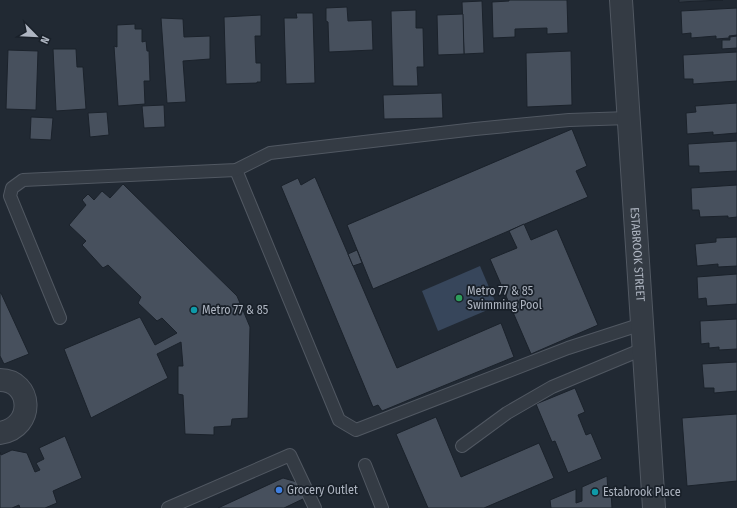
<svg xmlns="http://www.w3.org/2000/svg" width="737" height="508" viewBox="0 0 737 508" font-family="'Fira Sans Condensed',sans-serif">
	<rect width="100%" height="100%" fill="#212933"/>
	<polygon fill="#37465b" points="480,266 497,306 438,331 422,291"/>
	<g fill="#47505d" stroke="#1b222b">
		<polygon points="509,0 567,0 568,33 547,34 547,28 515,29 515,37 493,38 492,2 509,1"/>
		<polygon points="679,0 723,0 679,2"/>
		<polygon points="482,1 484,53 464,54 462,2"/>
		<polygon points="347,7 348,21 372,20 373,50 329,52 328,22 326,21 326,8"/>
		<polygon points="737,8 737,35 729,36 729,38 716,39 716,36 691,38 691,33 682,34 681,11"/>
		<polygon points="416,10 416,28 423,28 424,67 417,67 418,86 393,86 391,11"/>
		<polygon points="296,13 313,13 315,83 286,84 284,18 297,18"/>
		<polygon points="463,14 464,54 438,55 437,15"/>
		<polygon points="261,15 261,36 255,36 256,63 261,63 261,82 257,82 257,83 226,84 224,17"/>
		<polygon points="161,18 183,19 184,37 210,36 210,59 183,61 186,102 167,103"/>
		<polygon points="135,24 135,29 142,29 142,42 146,41 147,51 149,51 150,81 144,81 145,104 118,106 114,46 117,47 117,25"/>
		<polygon points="737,36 737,48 722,49 722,40 730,40 730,37"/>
		<polygon points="53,49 76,49 77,67 83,67 86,109 56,111"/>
		<polygon points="8,50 38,51 36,110 6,109"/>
		<polygon points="571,51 572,105 527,107 526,53"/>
		<polygon points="737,52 737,81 693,84 693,79 684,79 683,55"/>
		<polygon points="442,93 443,118 384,119 383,95"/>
		<polygon points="737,103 737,133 713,135 713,132 687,134 686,113 696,112 695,106"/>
		<polygon points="164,105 165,127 144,128 142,106"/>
		<polygon points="107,112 109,135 90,137 88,113"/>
		<polygon points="31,117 53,118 51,140 30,139"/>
		<polygon points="572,129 587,166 576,171 588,197 373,289 347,225"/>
		<polygon points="737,141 737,171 699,173 699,166 689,166 688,144"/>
		<polygon points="315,177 397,368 501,323 514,357 382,411 378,405 373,407 281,186 298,178 301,185"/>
		<polygon points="123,184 237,296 250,327 248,418 232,419 231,426 214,427 214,435 185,434 183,395 178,394 178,366 183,366 181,342 157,354 168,378 91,418 64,349 140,317 155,345 177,333 162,318 157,321 138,303 141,297 108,265 103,268 82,245 86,241 69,225 86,205 82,200 88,194 94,200 102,191 110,198"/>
		<polygon points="737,185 737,217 728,218 728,216 700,217 699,210 692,210 691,188"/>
		<polygon points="524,224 531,240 557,229 598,325 531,354 490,259 517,248 509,231"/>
		<polygon points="737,237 737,266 718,267 718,264 697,266 695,244 716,242 716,238"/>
		<polygon points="357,250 362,263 353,266 348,254"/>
		<polygon points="737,274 737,304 707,306 706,298 698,299 697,277"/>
		<polygon points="0,293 1,293 29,354 4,364 0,356"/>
		<polygon points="737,319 737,349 719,350 719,347 709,348 709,343 701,344 700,321"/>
		<polygon points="737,362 737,391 714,393 714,388 704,388 702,364"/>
		<polygon points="575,388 585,412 578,415 586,435 591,433 602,459 568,473 555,441 552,442 536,404"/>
		<polygon points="737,414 737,481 687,486 682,418"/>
		<polygon points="436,417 461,477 539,443 554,478 484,508 428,508 396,434"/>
		<polygon points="65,436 82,478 53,491 57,503 45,508 20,508 19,505 12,508 0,508 0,452 1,455 12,450 27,453 35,472 40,470 36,463 44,459 39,448"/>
		<polygon points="607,476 608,493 611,492 612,508 551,508 550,500 576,489 576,503 582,501 582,487"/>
		<polygon points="283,478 297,482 305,498 284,508 218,508"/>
	</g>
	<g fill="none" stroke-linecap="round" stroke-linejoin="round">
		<g stroke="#515862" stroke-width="14">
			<g id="service">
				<polyline points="236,170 339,420 356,430 568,348 642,324"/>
				<polyline points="60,318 10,196 12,188 23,180 236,170 270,153 475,129 569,120 629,118"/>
				<polyline points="462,446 507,413 552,387 643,349"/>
				<polyline points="365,465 382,508"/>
				<polyline points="168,508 290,455 315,508"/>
			</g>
		</g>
		<g stroke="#515862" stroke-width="24">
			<g id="minor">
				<path id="s1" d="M 621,0 L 654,508"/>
				<path d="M 0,380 C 32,380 36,427 0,433"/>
			</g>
		</g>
		<use href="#service" stroke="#343b44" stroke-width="12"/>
		<use href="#minor" stroke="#343b44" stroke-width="22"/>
	</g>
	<circle fill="#2e9e5b" stroke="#192029" stroke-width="1.5" cx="459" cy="298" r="4"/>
	<g fill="#0f9aa8" stroke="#192029" stroke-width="1.5">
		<circle cx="194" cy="310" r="4"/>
		<circle cx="595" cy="492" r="4"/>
	</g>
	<circle fill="#3f7fe0" stroke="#192029" stroke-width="1.5" cx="279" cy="490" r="4"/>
	<g text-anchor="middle" stroke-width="3.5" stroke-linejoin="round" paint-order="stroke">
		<g font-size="12" fill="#aeb5c1" stroke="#192029">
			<text dy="4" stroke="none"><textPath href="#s1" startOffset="255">ESTABROOK STREET</textPath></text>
		</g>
		<g font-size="12" fill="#aeb5c1" stroke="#192029" text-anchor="start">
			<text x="467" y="295">Metro 77 &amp; 85<tspan x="467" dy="14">Swimming Pool</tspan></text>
			<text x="202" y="314">Metro 77 &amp; 85</text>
			<text x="287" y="494">Grocery Outlet</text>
			<text x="603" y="496">Estabrook Place</text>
		</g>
	</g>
	<g transform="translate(36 36) rotate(114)" stroke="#192029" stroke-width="3" paint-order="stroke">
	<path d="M0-3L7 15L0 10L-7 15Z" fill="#aeb5c1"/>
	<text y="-6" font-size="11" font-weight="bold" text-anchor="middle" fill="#aeb5c1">N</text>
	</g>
</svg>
